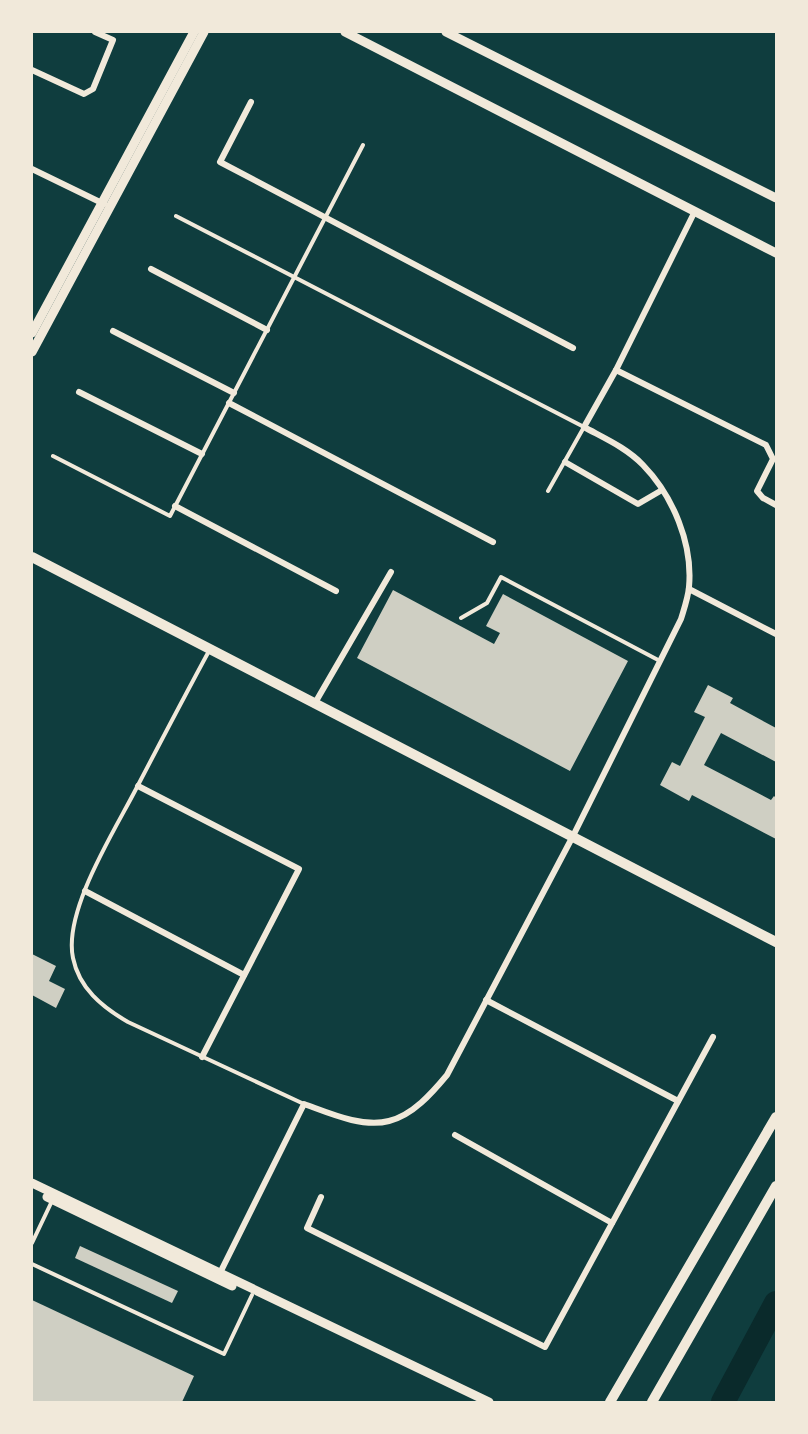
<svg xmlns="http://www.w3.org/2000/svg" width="808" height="1434" viewBox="0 0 808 1434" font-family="'Open Sans',sans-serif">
	<rect width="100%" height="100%" fill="#0f3d3e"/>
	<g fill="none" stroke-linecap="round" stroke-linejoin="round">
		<polyline stroke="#0a2a2b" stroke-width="24" points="723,1402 776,1303"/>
	</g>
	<g fill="#cfcfc3">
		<polygon points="393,590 494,644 500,633 486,626 503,594 628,661 570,771 357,658"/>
		<polygon points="708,685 733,698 730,703 776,728 776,762 721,733 704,765 771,800 774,796 776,798 776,839 692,795 689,801 660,785 672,762 680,766 705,717 694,712"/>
		<polygon points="32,954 56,966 49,981 65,989 56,1008 32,995"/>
		<polygon points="80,1246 178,1291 172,1303 75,1258"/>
		<polygon points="32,1300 194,1376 182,1402 32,1402"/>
	</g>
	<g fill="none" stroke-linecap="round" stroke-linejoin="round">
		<g stroke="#f1e9da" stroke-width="4">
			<polyline points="176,216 584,427 548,491"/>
			<polyline points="53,456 170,516 363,145"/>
			<polyline points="461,618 487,603 501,577 660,661"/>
			<path d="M 209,651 C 184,697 160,743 136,789 C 115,830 63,911 73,958 C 79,988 102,1007 128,1022 L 304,1104"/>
			<polyline points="32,1243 52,1201"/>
			<polyline points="32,1264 224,1354 252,1295"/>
		</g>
		<g stroke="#f1e9da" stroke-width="6">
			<polyline points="32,70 84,94 93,89 113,40 95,32"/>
			<polyline points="251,102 220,162 573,348"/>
			<polyline points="32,169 104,204"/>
			<polyline points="151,269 267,330"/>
			<polyline points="113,331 234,393"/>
			<polyline points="616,370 766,445 773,459 757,491 763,498 776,505"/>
			<polyline points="79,392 202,454"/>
			<polyline points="229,403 493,542"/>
			<polyline points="565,462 638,504 662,490"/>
			<polyline points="175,506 336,591"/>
			<polyline points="689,589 776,634"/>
			<polyline points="315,703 391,572"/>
			<polyline points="138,786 299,869 202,1057"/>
			<polyline points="85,891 244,975"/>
			<polyline points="486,1000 678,1101"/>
			<polyline points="455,1135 612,1223"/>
			<polyline points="321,1197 307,1228 545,1347 713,1037"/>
			<path d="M 219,1275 L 304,1104 C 329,1113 362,1128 389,1121 C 413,1115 432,1093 447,1075 L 573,836 L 681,619 C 684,609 688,598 689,587 C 693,544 673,496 643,465 C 627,448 604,438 584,427 L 616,370 L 695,211"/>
		</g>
		<g stroke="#f1e9da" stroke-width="9">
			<polyline points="345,32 776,253"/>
			<polyline points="446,32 776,198"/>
			<polyline points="32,333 194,32"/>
			<polyline points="32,352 204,32"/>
			<polyline points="32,1183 489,1402"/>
			<polyline points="47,1197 232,1286"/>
		</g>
		<g stroke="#f1e9da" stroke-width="10">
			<polyline points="32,557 776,942"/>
			<polyline points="610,1402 776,1117"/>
			<polyline points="652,1402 776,1186"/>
		</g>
	</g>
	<rect width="808" height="1434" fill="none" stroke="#f1e9da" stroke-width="66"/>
</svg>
